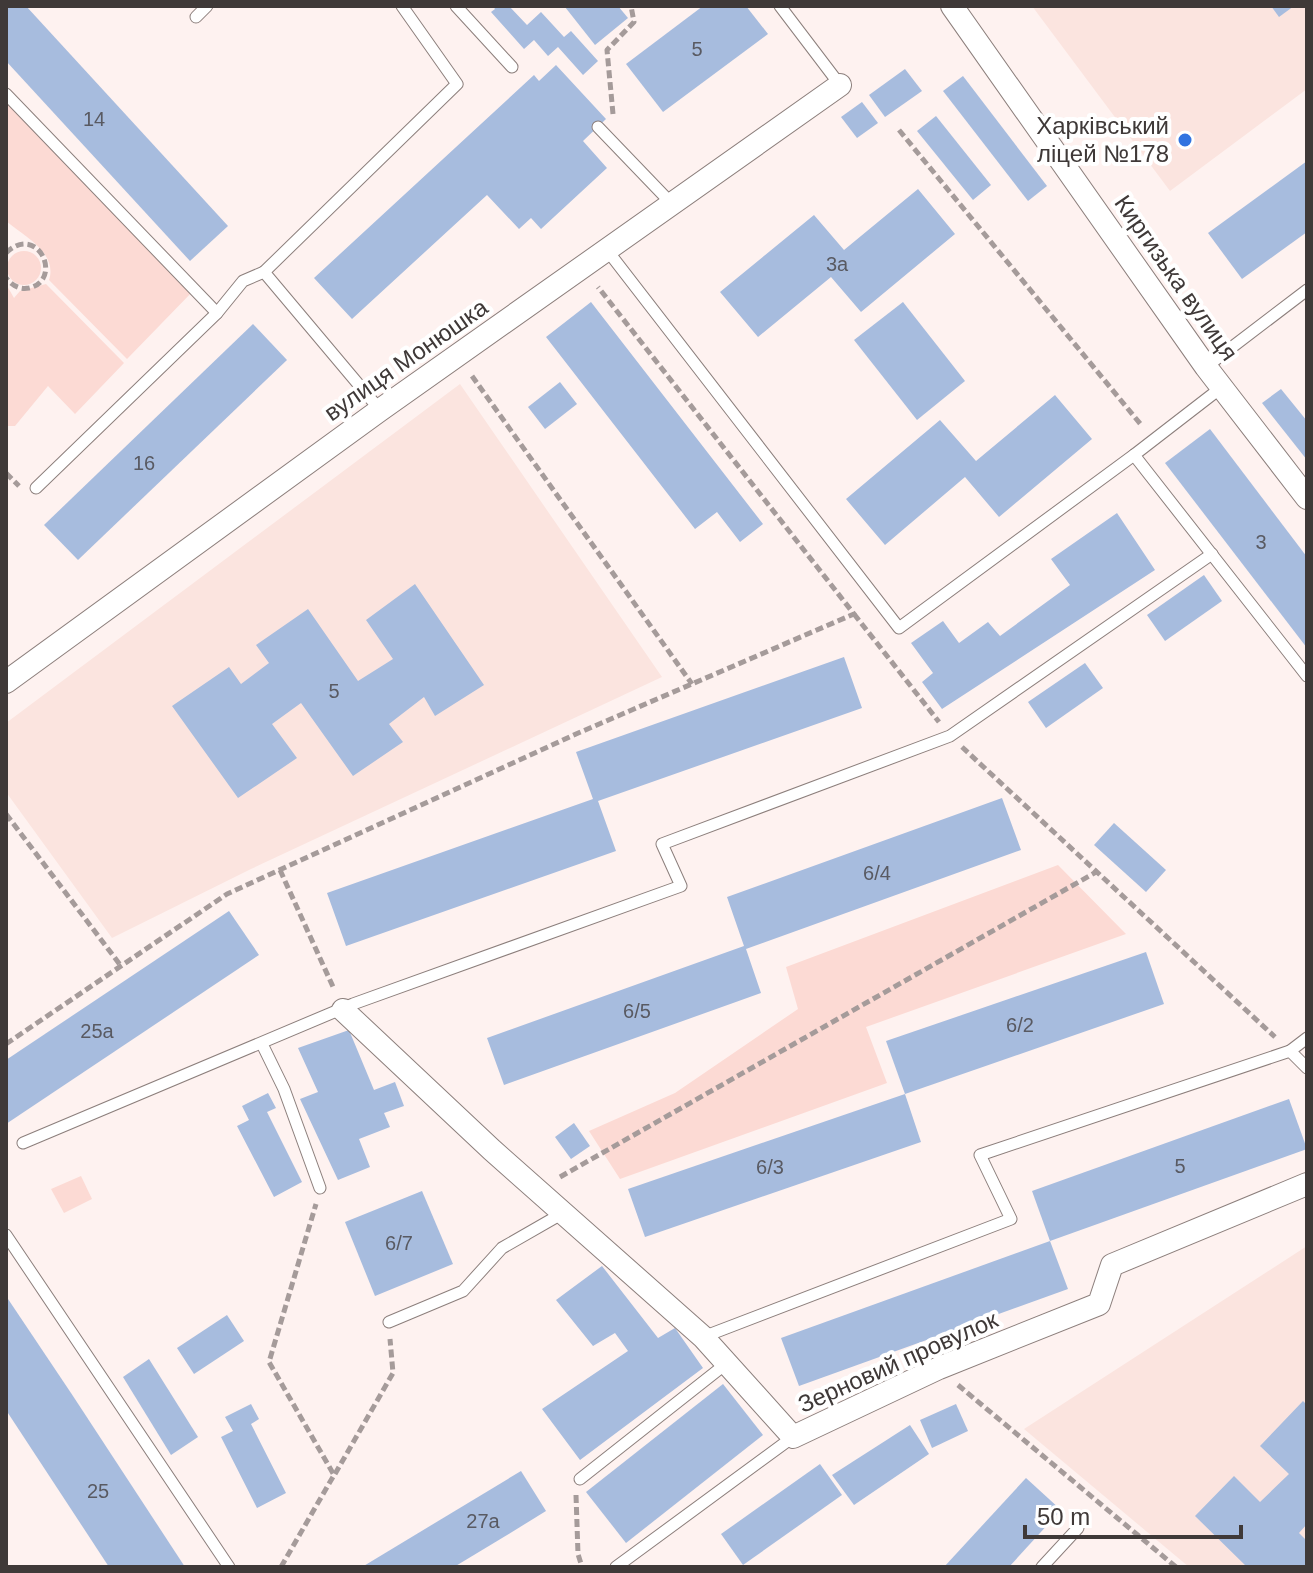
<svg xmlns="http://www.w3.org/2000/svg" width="1313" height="1573" viewBox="0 0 1313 1573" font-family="Helvetica,sans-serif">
	<rect width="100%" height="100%" fill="#fef2f0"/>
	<g fill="#fbe4df">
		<polygon points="1032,6 1307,6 1307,89 1170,191"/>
		<polygon points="460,384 662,677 251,869 112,938 6,792 6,723"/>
		<polygon points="1307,1246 1307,1567 1189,1567 1024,1429"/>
	</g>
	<g fill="#fcdad4">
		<path d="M 6,94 L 194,290 L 127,359 L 49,280 C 58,253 24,236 6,221 Z"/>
		<circle cx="24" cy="268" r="17"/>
		<polygon points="6,284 14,298 20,291 46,284 124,363 75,414 48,386 15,426 6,426"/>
		<polygon points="1058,865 1126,934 866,1027 887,1083 620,1179 589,1131 675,1093 798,1009 786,967"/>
		<polygon points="81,1176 92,1199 64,1213 51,1189"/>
	</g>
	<g fill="#a7bcde">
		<polygon points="6,6 26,6 228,226 190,261 6,61"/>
		<polygon points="493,6 509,6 527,25 541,12 564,37 571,31 598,61 583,75 558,47 548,56 534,40 524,49 491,12 495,9"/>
		<polygon points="566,6 618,6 628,18 595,45 565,7"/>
		<polygon points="703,6 746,6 768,34 663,112 626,64"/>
		<polygon points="1271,6 1294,6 1279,17"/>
		<polygon points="556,65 606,119 583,141 607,168 541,229 531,218 519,229 487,195 352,319 314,278 534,75 539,81"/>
		<polygon points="905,69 922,91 885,117 869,95"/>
		<polygon points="963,76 1047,186 1028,201 943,91"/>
		<polygon points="862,102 878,123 857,138 841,117"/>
		<polygon points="936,116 991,185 973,200 917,131"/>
		<polygon points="1307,161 1307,232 1242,279 1208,233"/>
		<polygon points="918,189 955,234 861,312 831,277 758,337 720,292 814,215 844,250"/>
		<polygon points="591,302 763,524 740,542 717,512 695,529 546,337"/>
		<polygon points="903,302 965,381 917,420 854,340"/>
		<polygon points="253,324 287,360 78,560 44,525"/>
		<polygon points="560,382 577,404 545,429 528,407"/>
		<polygon points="1281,389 1307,421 1307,460 1262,403"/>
		<polygon points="1055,395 1092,439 999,517 965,477 885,545 846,499 940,420 976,461"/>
		<polygon points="1210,429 1307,557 1307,648 1165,463"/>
		<polygon points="1117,513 1155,570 942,709 922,682 933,673 911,643 943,621 959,643 988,622 1000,636 1070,585 1051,559"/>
		<polygon points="1204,575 1222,601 1165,641 1147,615"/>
		<polygon points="415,584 484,685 435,716 424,697 389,724 403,742 353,776 301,703 272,724 297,758 238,798 172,706 229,667 241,684 269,663 256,645 308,609 358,681 393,659 366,620"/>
		<polygon points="844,657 862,708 598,801 616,851 346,946 327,893 593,799 576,752"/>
		<polygon points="1085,663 1103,688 1046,728 1028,702"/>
		<polygon points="1002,798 1021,850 746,949 761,993 504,1085 487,1038 744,946 727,897"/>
		<polygon points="1114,823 1166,870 1146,892 1094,845"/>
		<polygon points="229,911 259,955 6,1124 6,1060"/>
		<polygon points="1146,952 1164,1004 905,1094 886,1041"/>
		<polygon points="349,1030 374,1090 395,1082 404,1106 384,1113 390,1127 359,1139 370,1167 338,1180 300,1099 318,1092 298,1048"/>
		<polygon points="268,1093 276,1108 267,1112 302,1182 274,1197 237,1126 249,1120 242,1106"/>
		<polygon points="905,1094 921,1142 645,1237 628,1189"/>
		<polygon points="1289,1099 1307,1149 1050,1241 1032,1191"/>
		<polygon points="574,1123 590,1146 571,1159 555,1137"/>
		<polygon points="422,1191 453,1264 375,1296 345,1222"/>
		<polygon points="1050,1241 1068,1289 799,1386 781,1338"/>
		<polygon points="602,1266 658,1338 675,1328 703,1368 580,1460 542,1409 628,1351 615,1333 593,1346 556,1300"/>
		<polygon points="6,1296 73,1396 185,1567 109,1567 6,1410"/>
		<polygon points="227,1315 244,1341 194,1374 177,1348"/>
		<polygon points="149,1359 198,1437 171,1455 123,1377"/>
		<polygon points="723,1384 763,1435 626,1543 586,1492"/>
		<polygon points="1303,1401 1307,1405 1307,1524 1299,1533 1307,1541 1307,1567 1247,1567 1195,1516 1234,1476 1260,1502 1289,1474 1260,1446"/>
		<polygon points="251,1404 259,1419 251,1424 286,1493 257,1508 221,1437 233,1431 225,1417"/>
		<polygon points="956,1404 968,1431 932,1448 920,1420"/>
		<polygon points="910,1425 929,1454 854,1505 832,1475"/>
		<polygon points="820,1464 842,1495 743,1565 721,1534"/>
		<polygon points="521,1471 546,1511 512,1532 454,1567 362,1567"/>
		<polygon points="1026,1478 1061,1510 1009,1567 944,1567"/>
	</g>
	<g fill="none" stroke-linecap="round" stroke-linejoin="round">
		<g stroke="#8c7f7c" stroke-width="13">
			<g id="service">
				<polyline points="456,6 512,67"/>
				<polyline points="780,6 840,85"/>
				<polyline points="196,17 207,6"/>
				<polyline points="6,94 217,313"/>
				<polyline points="598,127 672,204"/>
				<polyline points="607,250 899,628 1134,455"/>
				<polyline points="264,272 457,84 402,6"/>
				<polyline points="1206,367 1307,290"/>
				<polyline points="1222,387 1134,455 1307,676"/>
				<polyline points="36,488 217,313 243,281 264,272 380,410"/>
				<polyline points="262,1044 284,1089 320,1188"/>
				<polyline points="1290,1051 1307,1038"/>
				<polyline points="23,1143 353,1004 681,886 662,844 950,736 1212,554"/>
				<polyline points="6,1235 229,1567"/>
				<polyline points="389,1322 463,1291 502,1248 563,1213"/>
				<polyline points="703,1337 1011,1219 980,1155 1290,1051 1307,1068"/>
				<polyline points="580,1479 727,1363"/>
				<polyline points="616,1567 793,1437"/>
				<polyline points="1042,1567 1078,1528"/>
			</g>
		</g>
		<g stroke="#8c7f7c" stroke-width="24">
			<g id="minor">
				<polyline points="952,6 1206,367 1307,498"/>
				<polyline points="6,682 380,410 840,85"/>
				<polyline points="343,1010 492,1150 703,1337 793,1437 939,1368 1099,1304 1112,1265 1307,1184"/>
			</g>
		</g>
		<g stroke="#a59b9a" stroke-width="5" stroke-dasharray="8 4" stroke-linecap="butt">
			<polyline points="613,114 607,50 634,22 631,6"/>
			<polyline points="899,130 1142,426"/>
			<path d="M 6,253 C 38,222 64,280 29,288 C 19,290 12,285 6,278"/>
			<polyline points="472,376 692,684"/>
			<polyline points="6,473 19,486"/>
			<polyline points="854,614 939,722"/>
			<polyline points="962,747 1275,1037"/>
			<polyline points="6,814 121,966"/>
			<polyline points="280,870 334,989"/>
			<polyline points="6,1044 227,894 576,734 854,614 598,287"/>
			<polyline points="560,1177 1098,871"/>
			<polyline points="958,1385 1176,1567"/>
			<polyline points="335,1474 393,1373 390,1339"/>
			<polyline points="576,1495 578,1554 582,1567"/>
			<polyline points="281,1567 334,1475 269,1362 316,1204"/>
		</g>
		<use href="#service" stroke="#fff" stroke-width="11"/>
		<use href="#minor" stroke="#fff" stroke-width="22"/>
	</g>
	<circle fill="#3173e0" stroke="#fff" stroke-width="3" cx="1185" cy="140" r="8"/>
	<g text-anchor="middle" stroke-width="8" stroke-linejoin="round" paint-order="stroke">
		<g font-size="20" fill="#595a62">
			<text x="697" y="56">5</text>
			<text x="94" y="126">14</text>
			<text x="837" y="271">3а</text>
			<text x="144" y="470">16</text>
			<text x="1261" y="549">3</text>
			<text x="334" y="698">5</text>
			<text x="877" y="880">6/4</text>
			<text x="637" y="1018">6/5</text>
			<text x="1020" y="1032">6/2</text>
			<text x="97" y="1038">25а</text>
			<text x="1180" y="1173">5</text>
			<text x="770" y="1174">6/3</text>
			<text x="399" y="1250">6/7</text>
			<text x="98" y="1498">25</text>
			<text x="483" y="1528">27а</text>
		</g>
		<g font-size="24" fill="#3f3938" stroke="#fff" text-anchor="end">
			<text x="1169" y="134">Харківський<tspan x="1169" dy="28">ліцей №178</tspan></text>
		</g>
		<g font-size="24" fill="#3f3938" stroke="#fff">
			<text transform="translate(1176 278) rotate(55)" y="8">Киргизька вулиця</text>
			<text transform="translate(406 360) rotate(-35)" y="8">вулиця Монюшка</text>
			<text transform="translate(898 1362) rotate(-24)" y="8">Зерновий провулок</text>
		</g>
	</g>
	<rect width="1313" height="1573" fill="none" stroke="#3f3938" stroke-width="16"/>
	<path d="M1025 1525v12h216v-12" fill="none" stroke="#3f3938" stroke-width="4"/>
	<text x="1037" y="1525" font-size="24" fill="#3f3938" stroke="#ffffff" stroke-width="6" paint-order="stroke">50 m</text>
</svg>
